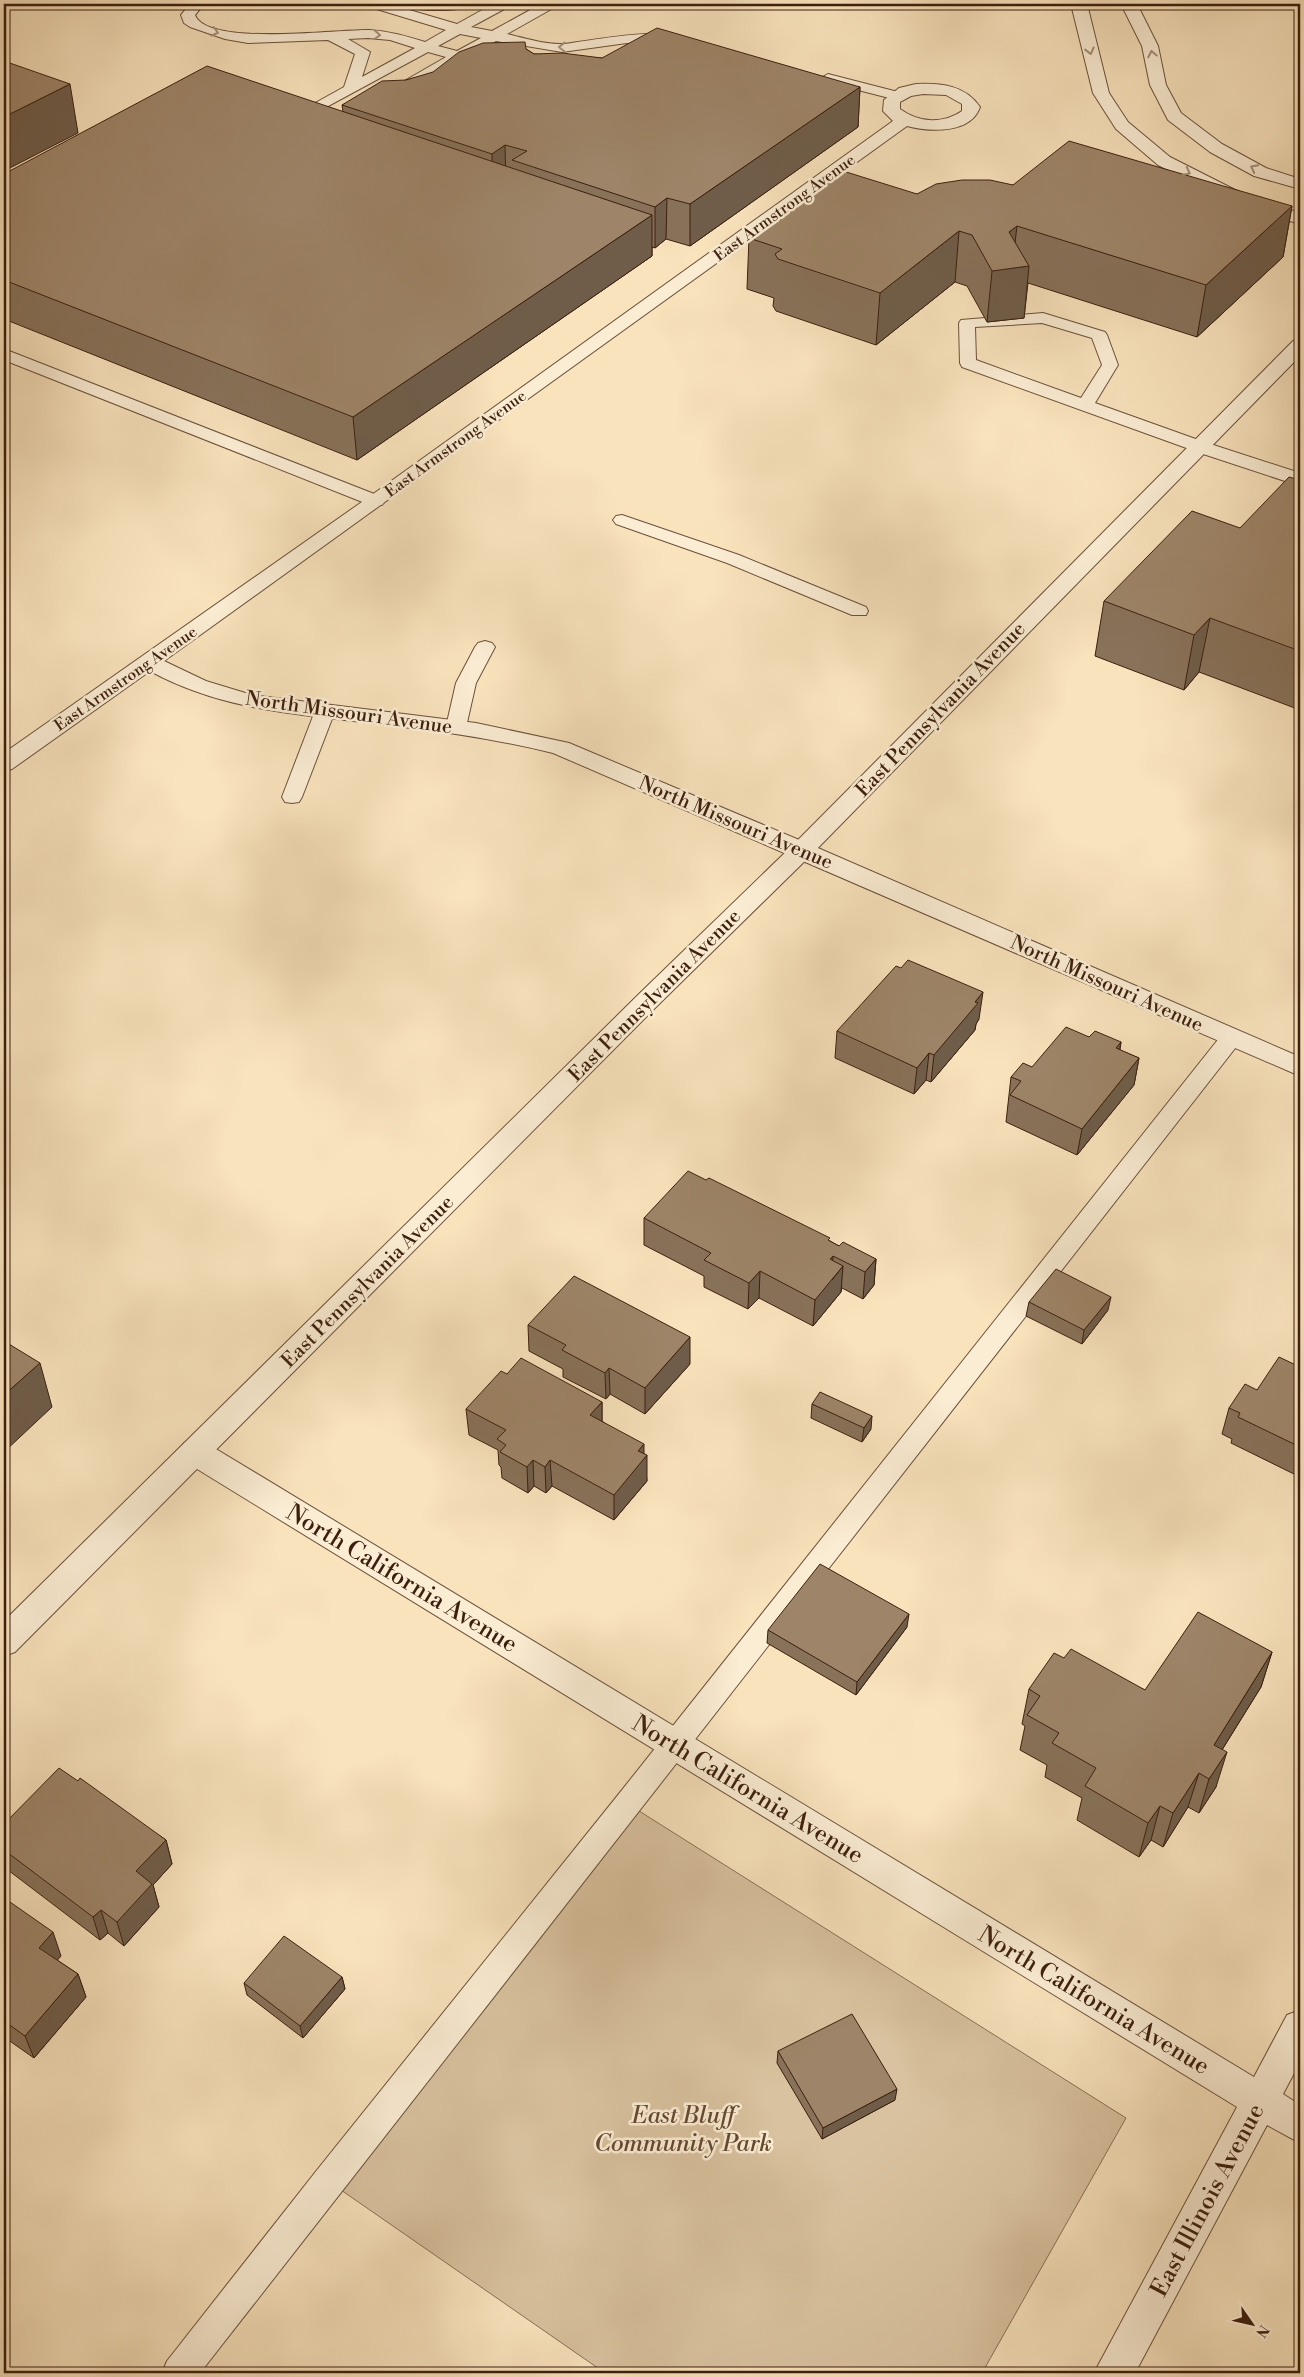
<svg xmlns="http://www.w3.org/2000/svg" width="1304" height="2377" viewBox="0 0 1304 2377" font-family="'Libre Bodoni',serif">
	<rect width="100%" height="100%" fill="#f9e3bd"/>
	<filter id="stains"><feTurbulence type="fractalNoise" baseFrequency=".004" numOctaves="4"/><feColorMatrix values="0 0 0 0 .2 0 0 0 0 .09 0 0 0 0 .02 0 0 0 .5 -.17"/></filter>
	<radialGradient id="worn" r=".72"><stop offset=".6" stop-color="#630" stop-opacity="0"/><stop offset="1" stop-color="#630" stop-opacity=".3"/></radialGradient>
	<polygon fill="#d9c29f" stroke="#8a7056" points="628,1804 1126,2118 982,2373 605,2373 328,2181"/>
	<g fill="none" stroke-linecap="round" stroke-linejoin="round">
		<g stroke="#6b503a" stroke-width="2">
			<g id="service">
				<path d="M 190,4 L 204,4 L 195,15 C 207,47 339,29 369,30 C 389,31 406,36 425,42 L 446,30 L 370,7 L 368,4 L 389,4 L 457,24 L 493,4 L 510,4 L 508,7 L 471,27 L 492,31 L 541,4 L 557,4 L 555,7 L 507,34 C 525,38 545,45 564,44 C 582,42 664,26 674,39 L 667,43 L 627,43 L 562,52 L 496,41 L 470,55 L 492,62 L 494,65 L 492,68 L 487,69 L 460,61 L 404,93 L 394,93 L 392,90 L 394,87 L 446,57 L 428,52 L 295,124 L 288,120 L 290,117 L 344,87 L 355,54 L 328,40 L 248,43 L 225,39 L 190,27 L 184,23 L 181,15 ZM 460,34 L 481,38 L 457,51 L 438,46 ZM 368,38 L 390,40 L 415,48 L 362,77 L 370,52 L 348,39 Z"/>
				<path d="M 405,4 L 471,4 C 464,12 412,12 405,4 Z"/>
				<polygon points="828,74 902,93 904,96 897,100 823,81 821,78"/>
				<path d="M 1043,313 L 1105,332 L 1107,335 L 1118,365 L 1095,403 L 1204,442 L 1207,446 L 1204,450 L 1192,450 L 962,367 L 960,363 L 959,323 L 961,320 ZM 1042,323 L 1092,338 L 1102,365 L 1081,398 L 976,360 L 975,327 Z"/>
				<polygon points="4,349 382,497 385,501 382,505 370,505 4,360"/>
				<polygon points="622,515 739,555 866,607 868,611 866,615 852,615 727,563 616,524 613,520 616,516"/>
				<polygon points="485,641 492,643 495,647 476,683 466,727 463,731 456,733 449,731 446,727 456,683 475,647 478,643"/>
				<polygon points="325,705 332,707 335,711 302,797 299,802 292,803 285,802 282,797 315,711 318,707"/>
				<polygon points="1232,1029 1240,1032 1243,1037 1240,1042 200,2373 162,2373 167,2361 317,2170 618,1795 1224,1032"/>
			</g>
		</g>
		<g stroke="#6b503a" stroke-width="2">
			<g id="minor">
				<path d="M 916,84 C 941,83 965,85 980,107 C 971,134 930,132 907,126 L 164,661 L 206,681 L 252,695 L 476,723 L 569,743 L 811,845 L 1300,1057 L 1300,1076 L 553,753 C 493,738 431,730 370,723 C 292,714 220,709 150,671 L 12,769 L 4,771 L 4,753 L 369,497 L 893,121 L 883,111 L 884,100 L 899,88 ZM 923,94 L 946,95 L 962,104 L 962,111 C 943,124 919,123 900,109 L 900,102 L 911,96 Z"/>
				<polygon points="1198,440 1300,473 1300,486 1191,450 1188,446 1191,442"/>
				<polygon points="195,1440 206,1443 1254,2077 1287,2015 1300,2010 1300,2062 1283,2094 1300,2105 1300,2143 1267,2125 1135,2373 1094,2373 1237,2107 184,1461 180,1452 184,1443"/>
			</g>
		</g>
		<g stroke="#6b503a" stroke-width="2">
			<g id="tertiary">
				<polygon points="1071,4 1087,4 1109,93 1128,122 1170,157 1249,197 1300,213 1300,224 1237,205 1158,165 1116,129 1093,93"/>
				<polygon points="1121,4 1137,4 1158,46 1166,85 1181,113 1222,144 1266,168 1300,179 1300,189 1254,176 1210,152 1168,120 1150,85 1142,46"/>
				<polygon points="1300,339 1300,356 811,855 658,1005 15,1652 4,1656 4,1621 640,993 793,845 1293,341"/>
			</g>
		</g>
		<use href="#service" fill="#fbedd4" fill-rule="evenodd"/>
		<use href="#minor" fill="#fbedd4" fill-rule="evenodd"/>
		<use href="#tertiary" fill="#fbedd4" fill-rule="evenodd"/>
	</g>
	<g fill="#88725a" stroke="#3c1f0e">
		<polygon points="526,49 534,54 602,58 860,87 858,127 690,246 666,239 655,248 652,247 652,256 357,460 4,319 4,174 343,112 342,105 406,80"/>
		<polygon points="1013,185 1292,206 1283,257 1197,337 1028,283 1024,318 987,322 967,286 955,282 876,345 776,311 773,306 774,298 747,289 749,238 917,194"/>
		<polygon points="1300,480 1300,710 1199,672 1184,690 1095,656 1104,601 1240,528"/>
		<polygon points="979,1019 976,1024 975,1030 931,1082 926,1080 914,1094 835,1058 837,1031"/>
		<polygon points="1089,1037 1121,1042 1120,1050 1139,1058 1134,1085 1077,1155 1006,1122 1011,1077 1032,1067"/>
		<polygon points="644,1218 830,1241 839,1246 876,1259 874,1285 863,1299 842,1288 841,1292 813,1326 759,1298 748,1309 704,1287 704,1276 644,1245"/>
		<polygon points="1300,1227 1300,1248 1295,1245"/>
		<polygon points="1029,1302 1108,1310 1082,1344 1026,1316"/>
		<polygon points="528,1325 690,1364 645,1414 610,1394 606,1399 563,1377 563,1369 529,1351"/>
		<polygon points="1300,1367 1300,1477 1231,1443 1232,1439 1222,1434 1229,1408 1257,1390"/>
		<polygon points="507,1374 602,1402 602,1421 644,1454 647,1481 614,1520 552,1486 546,1493 534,1486 528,1493 502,1478 501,1467 499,1465 498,1450 469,1435 466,1409"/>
		<polygon points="812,1404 871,1429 862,1442 811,1418"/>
		<polygon points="907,1627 856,1695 767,1643 768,1630"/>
		<polygon points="1272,1652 1261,1687 1222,1750 1216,1787 1199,1813 1188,1807 1163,1847 1151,1840 1139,1857 1077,1820 1082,1798 1045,1777 1047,1765 1020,1750 1025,1726 1022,1724 1029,1689 1064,1658 1145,1690"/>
		<polygon points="78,1781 166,1840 172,1864 153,1885 159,1907 124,1946 108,1933 100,1940 4,1867 4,1824"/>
		<polygon points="4,1908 61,1956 57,1960 78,1974 86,1997 34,2058 4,2037"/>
		<polygon points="342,1977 345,1989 303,2038 247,1995 244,1983"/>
		<polygon points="778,2051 895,2100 822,2139 777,2063"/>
	</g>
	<g fill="#6f5d4a" stroke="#3c1f0e">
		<polygon points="70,84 78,133 4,171 4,117"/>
		<polygon points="860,87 858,127 690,246 690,204"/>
		<polygon points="505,145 506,186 493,194 492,154"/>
		<polygon points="667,198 666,239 655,248 655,207"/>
		<polygon points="1292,206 1283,257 1197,337 1206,285"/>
		<polygon points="652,215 652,256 357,460 353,417"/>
		<polygon points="1017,226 1012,268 1029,266 1024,318 987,322 992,271 1009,232"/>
		<polygon points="959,231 955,282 876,345 880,293"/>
		<polygon points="1210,618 1199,672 1184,690 1194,635"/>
		<polygon points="983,992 979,1019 976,1024 975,1030 931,1082 934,1055"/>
		<polygon points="1121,1042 1116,1069 1116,1048"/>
		<polygon points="929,1053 926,1080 914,1094 917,1068"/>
		<polygon points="1139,1058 1134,1085 1077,1155 1082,1129"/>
		<polygon points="833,1256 832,1280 843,1266 841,1292 813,1326 815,1300 830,1259"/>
		<polygon points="876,1259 874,1285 863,1299 865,1272"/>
		<polygon points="760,1271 759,1298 748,1309 749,1283"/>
		<polygon points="1111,1297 1108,1310 1082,1344 1084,1330"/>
		<polygon points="690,1337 690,1364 645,1414 645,1388"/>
		<polygon points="40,1363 52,1407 4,1452 4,1395"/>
		<polygon points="609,1368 610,1394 606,1399 605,1373"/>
		<polygon points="602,1402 602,1428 590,1415"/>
		<polygon points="872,1416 871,1429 862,1442 864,1428"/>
		<polygon points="644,1444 644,1459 647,1455 647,1481 614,1520 614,1495 638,1451"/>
		<polygon points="533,1460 534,1486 528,1493 527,1467"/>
		<polygon points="550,1460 552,1486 546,1493 545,1467"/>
		<polygon points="909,1614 907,1627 856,1695 857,1682"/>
		<polygon points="1272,1652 1261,1687 1205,1777 1214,1745"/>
		<polygon points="1227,1752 1216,1787 1199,1813 1209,1779"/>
		<polygon points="1199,1773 1188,1807 1163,1847 1173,1813"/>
		<polygon points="1160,1806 1151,1840 1139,1857 1148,1823"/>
		<polygon points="166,1840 172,1864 153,1885 159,1907 124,1946 117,1922 136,1871"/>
		<polygon points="101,1910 108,1933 100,1940 93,1917"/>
		<polygon points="53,1932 61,1956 48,1971 39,1948"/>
		<polygon points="78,1974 86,1997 34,2058 25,2036"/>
		<polygon points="342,1977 345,1989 303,2038 300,2026"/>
		<polygon points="897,2089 895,2100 822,2139 823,2128"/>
	</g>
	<g fill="#9e8569" stroke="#3c1f0e">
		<polygon points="657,28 860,87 690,204 667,198 655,207 512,160 527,151 505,145 492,154 342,105 382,81 406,80 433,72 459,52 483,43 525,42 526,49 534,54 562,53 602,58"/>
		<polygon points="4,61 70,84 4,117"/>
		<polygon points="207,66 652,215 353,417 4,280 4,174"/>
		<polygon points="1069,141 1292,206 1206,285 1017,226 1009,232 1029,266 992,271 972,235 959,231 880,293 778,259 775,254 782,249 749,238 843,171 917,194 936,184 962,180 990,180 1013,185"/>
		<polygon points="1289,477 1300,480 1300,651 1210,618 1194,635 1104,601 1192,511 1240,528"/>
		<polygon points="908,960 983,992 975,1002 978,1003 934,1055 929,1053 917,1068 837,1031 896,966 901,968"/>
		<polygon points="1066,1027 1089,1037 1095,1031 1121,1042 1116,1048 1139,1058 1082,1129 1010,1095 1021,1081 1011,1077 1023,1063 1032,1067"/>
		<polygon points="688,1171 706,1180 709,1178 830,1238 828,1240 839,1246 843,1242 876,1259 865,1272 833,1256 830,1259 843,1266 815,1300 760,1271 749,1283 704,1260 711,1253 644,1218"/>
		<polygon points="1056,1269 1111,1297 1084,1330 1029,1302"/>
		<polygon points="574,1276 690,1337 645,1388 609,1368 605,1373 562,1350 566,1345 528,1325"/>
		<polygon points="4,1341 40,1363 4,1395"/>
		<polygon points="1279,1357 1300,1367 1300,1447 1238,1417 1240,1413 1229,1408 1245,1384 1257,1390"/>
		<polygon points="521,1358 602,1402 590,1415 644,1444 638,1451 647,1455 614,1495 550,1460 545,1467 533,1460 527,1467 500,1452 506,1445 497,1439 506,1430 466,1409 501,1371 507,1374"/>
		<polygon points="820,1392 872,1416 864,1428 812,1404"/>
		<polygon points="820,1564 909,1614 857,1682 768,1630"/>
		<polygon points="1198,1612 1272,1652 1214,1745 1227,1752 1209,1779 1199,1773 1173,1813 1160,1806 1148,1823 1085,1786 1096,1768 1052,1743 1059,1733 1027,1715 1040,1696 1029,1689 1054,1653 1064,1658 1071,1649 1145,1690"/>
		<polygon points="59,1768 78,1781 80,1778 166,1840 136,1871 152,1884 117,1922 101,1910 93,1917 4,1850 4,1824"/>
		<polygon points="10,1902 53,1932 39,1948 78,1974 25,2036 4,2021 4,1908"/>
		<polygon points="284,1936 342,1977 300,2026 244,1983"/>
		<polygon points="852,2014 897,2089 823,2128 778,2051"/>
	</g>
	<defs><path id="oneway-chevron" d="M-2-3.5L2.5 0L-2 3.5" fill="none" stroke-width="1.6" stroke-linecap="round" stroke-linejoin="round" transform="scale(1.25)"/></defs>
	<g stroke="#a5907b">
		<use href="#oneway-chevron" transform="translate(215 32) rotate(14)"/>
		<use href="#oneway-chevron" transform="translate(377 35) rotate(4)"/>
		<use href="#oneway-chevron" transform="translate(562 47) rotate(-179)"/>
		<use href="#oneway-chevron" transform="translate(1090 51) rotate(76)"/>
		<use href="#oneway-chevron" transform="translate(1152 54) rotate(-102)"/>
		<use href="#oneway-chevron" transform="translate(1254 168) rotate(-153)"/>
		<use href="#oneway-chevron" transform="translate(1187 172) rotate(27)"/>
	</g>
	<g text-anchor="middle" stroke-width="5" stroke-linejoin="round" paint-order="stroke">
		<g font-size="16" fill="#3c1f0e" stroke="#fbedd4">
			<text transform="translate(784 207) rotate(-36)" y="6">East Armstrong Avenue</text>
			<text transform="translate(455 443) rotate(-36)" y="6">East Armstrong Avenue</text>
			<text transform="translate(125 678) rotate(-35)" y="6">East Armstrong Avenue</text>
		</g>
		<g font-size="20" fill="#3c1f0e" stroke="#fbedd4">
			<text transform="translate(940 709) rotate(-46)" y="7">East Pennsylvania Avenue</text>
			<text transform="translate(349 712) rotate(8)" y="7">North Missouri Avenue</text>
			<text transform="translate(736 822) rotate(23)" y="7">North Missouri Avenue</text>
			<text transform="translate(1107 983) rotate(24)" y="7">North Missouri Avenue</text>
			<text transform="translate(654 995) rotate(-45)" y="7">East Pennsylvania Avenue</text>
			<text transform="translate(367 1281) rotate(-45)" y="7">East Pennsylvania Avenue</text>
		</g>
		<g font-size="24" fill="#3c1f0e" stroke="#fbedd4">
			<text transform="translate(402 1578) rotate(31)" y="8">North California Avenue</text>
			<text transform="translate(748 1789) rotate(31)" y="8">North California Avenue</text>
			<text transform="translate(1094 2000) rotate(31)" y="8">North California Avenue</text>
			<text transform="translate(1207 2200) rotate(-62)" y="8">East Illinois Avenue</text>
		</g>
		<g font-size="24" font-style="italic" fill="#634832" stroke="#fbedd4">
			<text x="683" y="2123">East Bluff<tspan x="683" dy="28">Community Park</tspan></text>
		</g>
	</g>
	<rect width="1304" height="2377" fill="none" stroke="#f9e3bd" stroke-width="20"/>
	<rect x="5" y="5" width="1294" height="2367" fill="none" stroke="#3c1f0e" stroke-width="2.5"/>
	<rect x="10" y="10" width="1284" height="2357" fill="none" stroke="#3c1f0e"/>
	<g transform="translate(1252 2324) rotate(124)" stroke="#fbedd4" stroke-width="4" paint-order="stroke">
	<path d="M0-4L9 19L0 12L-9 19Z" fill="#3c1f0e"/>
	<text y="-8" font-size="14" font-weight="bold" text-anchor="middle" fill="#3c1f0e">N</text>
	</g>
	<rect width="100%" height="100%" filter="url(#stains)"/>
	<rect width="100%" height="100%" fill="url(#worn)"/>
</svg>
